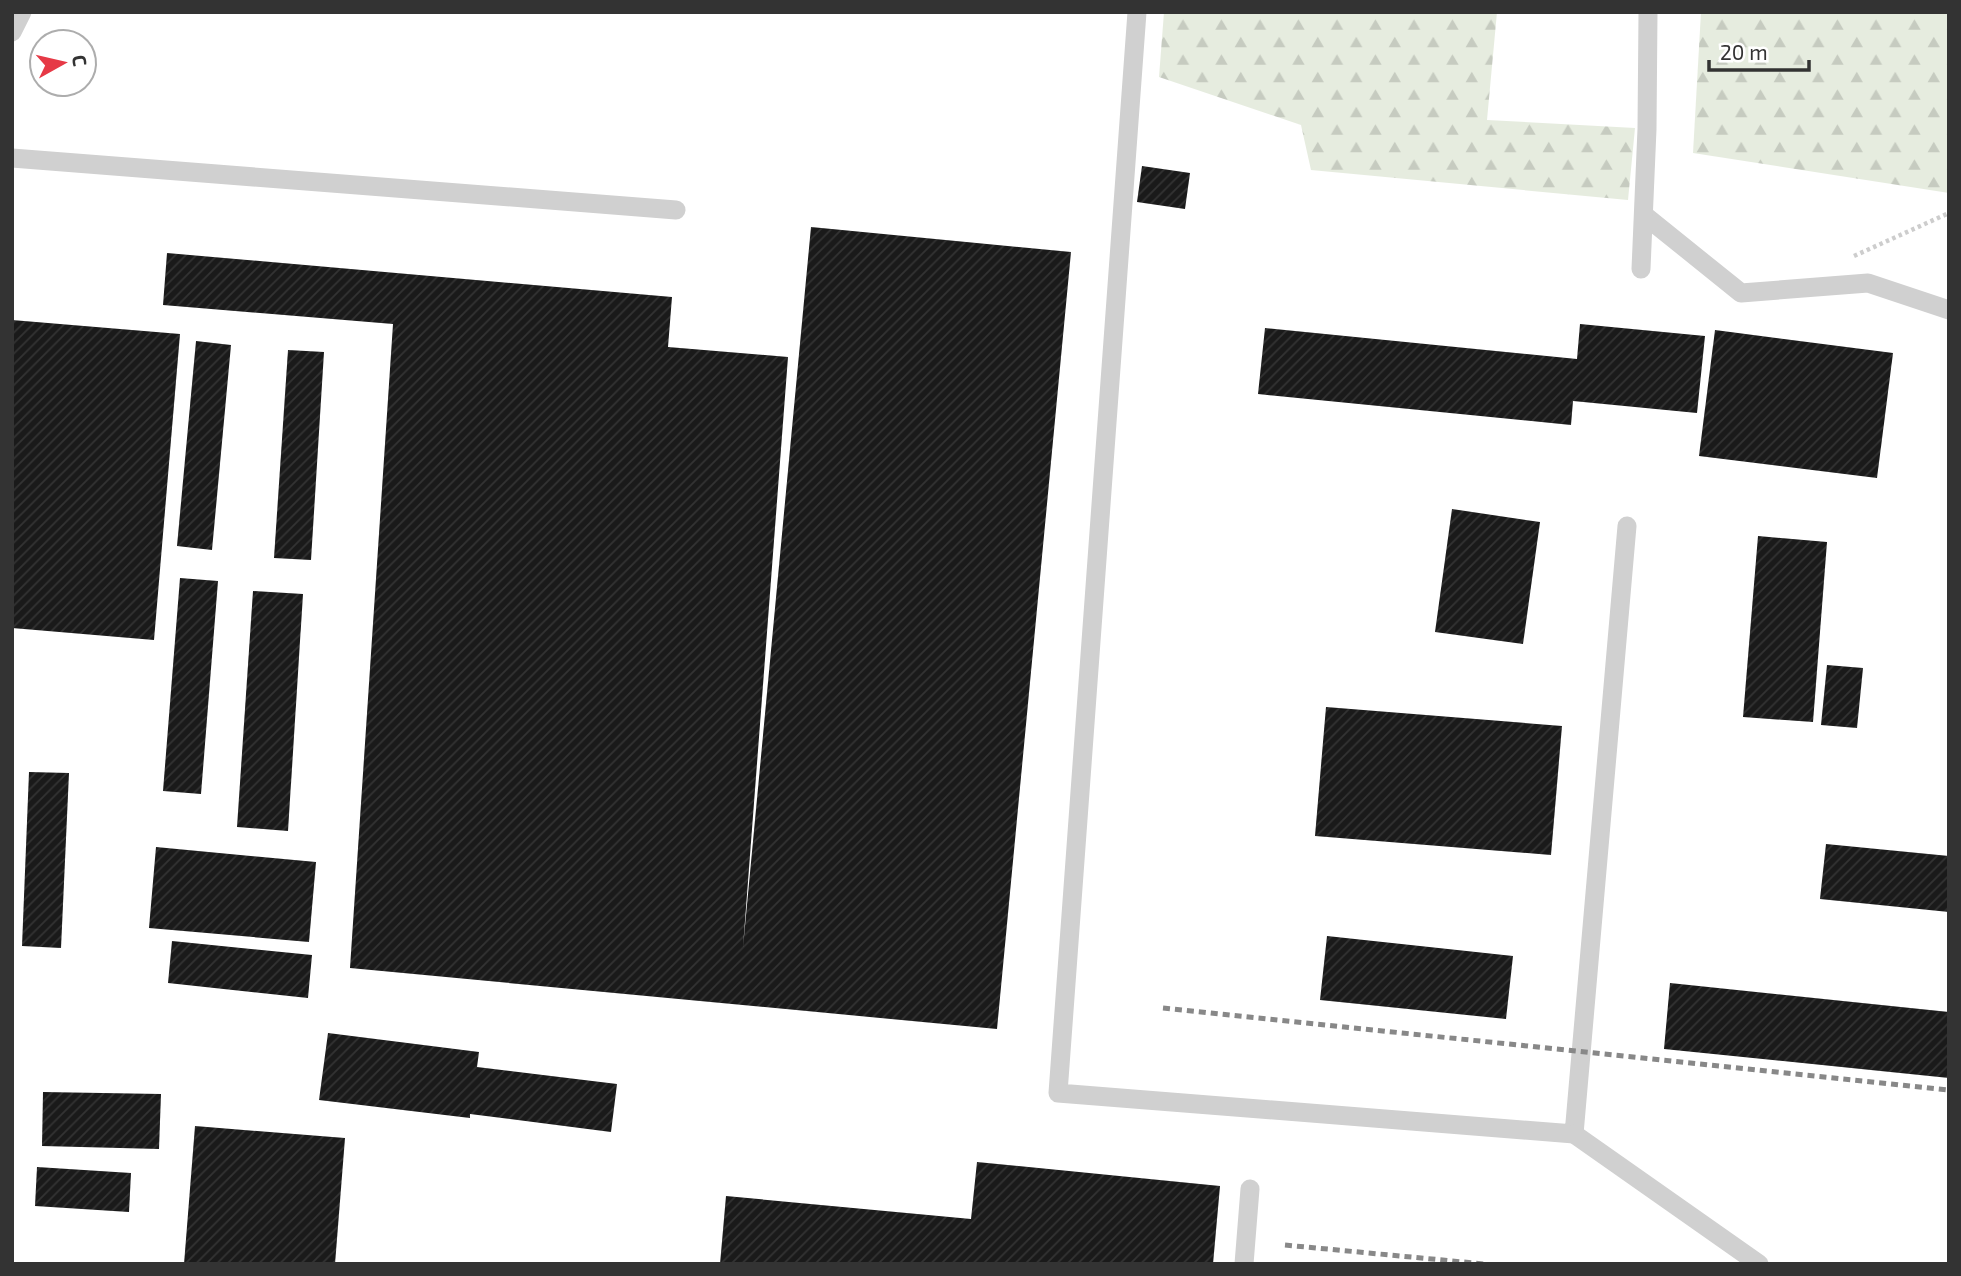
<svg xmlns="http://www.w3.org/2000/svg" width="1961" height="1276" viewBox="0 0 1961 1276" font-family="'Exo 2',sans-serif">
	<defs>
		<pattern id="forest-firs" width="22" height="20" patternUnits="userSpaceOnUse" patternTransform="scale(1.75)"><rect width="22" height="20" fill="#e6ecdf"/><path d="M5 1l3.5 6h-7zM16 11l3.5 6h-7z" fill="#c6cbc0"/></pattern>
		<pattern id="building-hatch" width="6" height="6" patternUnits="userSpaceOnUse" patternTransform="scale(1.75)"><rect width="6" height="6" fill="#1a1a1a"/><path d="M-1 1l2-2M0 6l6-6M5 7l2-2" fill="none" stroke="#333"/></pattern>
	</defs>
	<rect width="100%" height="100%" fill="#fff"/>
	<g fill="url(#forest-firs)">
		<polygon points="1164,12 1497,12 1487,120 1635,128 1628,200 1311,170 1301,125 1159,77"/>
		<polygon points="1701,12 1949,12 1949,193 1693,153"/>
	</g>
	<g fill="url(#building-hatch)">
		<polygon points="1142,166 1190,173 1185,209 1137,202"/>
		<polygon points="811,227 1071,252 997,1029 350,968 393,324 163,305 167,253 672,297 668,347 788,357 743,947"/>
		<polygon points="12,320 180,334 154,640 12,628"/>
		<polygon points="1580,324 1705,336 1697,413 1573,401 1571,425 1258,394 1265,328 1577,359"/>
		<polygon points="1715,330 1893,353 1877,478 1699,456"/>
		<polygon points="196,341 231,345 212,550 177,546"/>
		<polygon points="288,350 324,352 311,560 274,558"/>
		<polygon points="1452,509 1540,522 1523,644 1435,632"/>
		<polygon points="1758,536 1827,542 1813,722 1743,717"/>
		<polygon points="180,578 218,581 201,794 163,791"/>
		<polygon points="253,591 303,594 288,831 237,827"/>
		<polygon points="1827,665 1863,668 1857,728 1821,725"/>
		<polygon points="1326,707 1562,726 1551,855 1315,836"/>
		<polygon points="29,772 69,773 61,948 22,946"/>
		<polygon points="1826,844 1949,856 1949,912 1820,899"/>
		<polygon points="156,847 316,862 309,942 149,928"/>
		<polygon points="1327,936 1513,956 1506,1019 1320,1000"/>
		<polygon points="172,941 312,955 308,998 168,983"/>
		<polygon points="1670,983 1949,1012 1949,1078 1664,1049"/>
		<polygon points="328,1033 479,1052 477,1067 617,1084 611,1132 470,1114 470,1118 319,1100"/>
		<polygon points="43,1092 161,1094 159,1149 42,1146"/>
		<polygon points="195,1126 345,1138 335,1264 184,1264"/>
		<polygon points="977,1162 1220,1186 1213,1264 720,1264 726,1196 971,1219"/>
		<polygon points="37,1167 131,1173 129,1212 35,1206"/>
	</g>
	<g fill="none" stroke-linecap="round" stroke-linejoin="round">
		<polyline stroke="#cdcdcd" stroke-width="4.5" stroke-dasharray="3.5 3.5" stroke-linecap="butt" points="1854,256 1949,213"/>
		<g stroke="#d0d0d0" stroke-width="19">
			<polyline points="1137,12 1058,1093 1574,1134 1627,526"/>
			<polyline points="12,32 22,12"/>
			<polyline points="12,158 676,210"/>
			<polyline points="1644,215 1741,293 1868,283 1949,310"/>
			<polyline points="1641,269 1647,129 1648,12"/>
			<polyline points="1574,1134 1759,1264"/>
			<polyline points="1244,1264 1250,1189"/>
		</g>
		<g stroke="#888" stroke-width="5" stroke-dasharray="7 5" stroke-linecap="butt">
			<polyline points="1163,1008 1949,1090"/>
			<polyline points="1285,1245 1484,1264"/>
		</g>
	</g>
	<rect width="1961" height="1276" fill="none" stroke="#333333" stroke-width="28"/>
	<g transform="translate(63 63) rotate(82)"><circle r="33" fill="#ffffff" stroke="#adadad" stroke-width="2"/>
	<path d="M0-5L12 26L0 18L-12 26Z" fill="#e63946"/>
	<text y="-10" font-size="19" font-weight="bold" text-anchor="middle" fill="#333333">С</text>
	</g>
	<path d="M1709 60v10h100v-10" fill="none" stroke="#333333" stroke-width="3.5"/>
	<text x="1720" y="60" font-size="21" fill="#333333" stroke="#ffffff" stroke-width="5" paint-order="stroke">20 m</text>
</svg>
